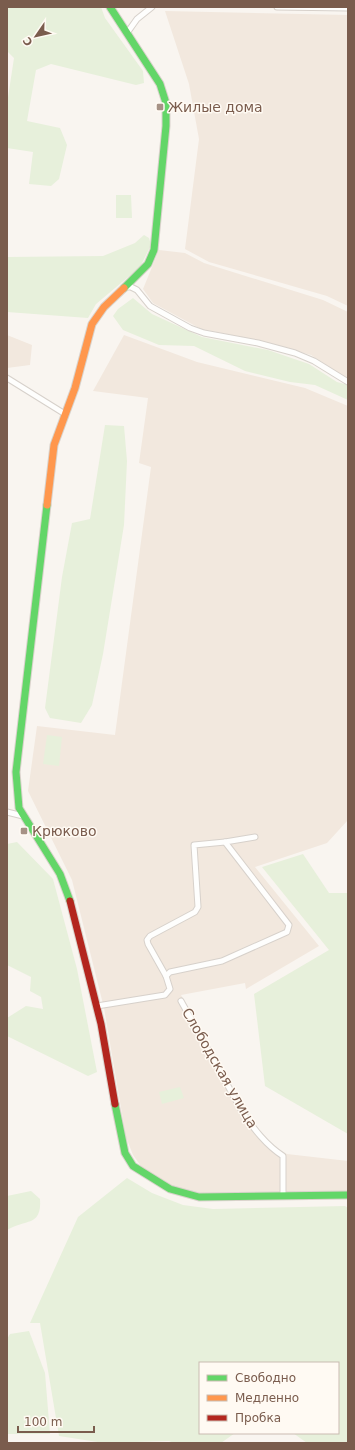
<svg xmlns="http://www.w3.org/2000/svg" width="355" height="1450" viewBox="0 0 355 1450" font-family="'DejaVu Sans',sans-serif">
	<rect width="100%" height="100%" fill="#f9f5f0"/>
	<g fill="#f2e8de">
		<polygon points="165,11 348,15 348,306 327,296 209,262 185,249 199,139 189,84"/>
		<polygon points="159,250 185,253 204,263 323,300 348,312 348,378 340,374 311,355 262,341 201,329 153,303 143,289"/>
		<polygon points="7,335 32,345 30,365 7,368"/>
		<polygon points="124,335 197,362 305,388 348,406 348,820 327,843 255,867 319,946 246,989 245,983 181,995 229,1086 256,1129 275,1148 287,1154 348,1161 348,1192 196,1193 166,1185 143,1169 133,1155 126,1137 104,1008 72,880 28,791 37,726 115,735 151,467 139,463 148,398 93,391"/>
	</g>
	<g fill="#e7f0db">
		<polygon points="7,7 101,7 105,18 143,71 144,83 136,85 51,64 36,70 27,121 60,128 67,145 59,179 51,186 29,184 33,152 7,148 7,104 14,58 7,51"/>
		<polygon points="116,195 131,195 132,218 116,218"/>
		<polygon points="144,235 149,238 151,245 140,267 96,304 88,318 7,312 7,257 103,256 135,243"/>
		<polygon points="133,298 152,314 202,337 268,350 309,364 337,382 348,385 348,400 315,385 290,382 245,371 194,346 159,345 123,330 113,316 118,309"/>
		<polygon points="105,425 124,426 127,461 124,525 103,654 92,705 81,723 50,718 45,708 62,577 72,523 90,519"/>
		<polygon points="47,735 62,737 59,766 43,764"/>
		<polygon points="17,842 53,879 77,969 97,1072 88,1076 7,1036 7,1018 26,1006 43,1009 41,997 30,991 31,977 7,965 7,844"/>
		<polygon points="303,854 329,893 348,893 348,1134 265,1086 254,994 329,950 262,867"/>
		<polygon points="180,1087 184,1098 162,1104 159,1092"/>
		<polygon points="127,1178 152,1193 183,1205 213,1209 345,1206 348,1208 348,1443 307,1443 293,1433 338,1433 338,1363 200,1363 200,1433 235,1433 221,1443 174,1443 169,1441 104,1443 59,1436 40,1323 30,1323 78,1217"/>
		<path d="M 31,1191 L 40,1199 C 42,1227 25,1219 7,1230 L 7,1196 Z"/>
		<polygon points="29,1331 45,1373 50,1434 7,1434 7,1339 10,1334"/>
	</g>
	<g fill="none" stroke-linecap="round" stroke-linejoin="round">
		<g stroke="#d7d1cb" stroke-width="7">
			<g id="street">
				<polyline points="277,7 348,8"/>
				<polyline points="127,33 137,19 152,7"/>
				<polyline points="126,287 131,287 137,290 150,306 190,328 204,333 258,343 295,353 314,361 348,382"/>
				<polyline points="7,378 65,414"/>
				<polyline points="7,812 23,816"/>
				<polyline points="166,976 148,944 147,940 150,936 195,912 198,907 194,845 225,842"/>
				<path d="M 181,1001 L 243,1113 C 254,1129 266,1145 283,1156 L 283,1196"/>
				<polyline points="97,1006 165,995 170,989 166,976 170,972 222,961 287,932 289,925 225,842 255,837"/>
			</g>
		</g>
		<g stroke="#d9d2cb" stroke-width="9">
			<g id="fast">
				<polyline points="110,7 160,84 166,103 166,126 154,250 148,264 124,288"/>
				<polyline points="47,505 16,772 19,808 60,874 70,901"/>
				<polyline points="115,1104 125,1153 133,1166 170,1189 199,1197 348,1195"/>
			</g>
		</g>
		<g stroke="#d9d2cb" stroke-width="9">
			<polyline id="slow" points="47,505 54,445 75,388 92,324 104,307 124,288"/>
		</g>
		<g stroke="#d9d2cb" stroke-width="9">
			<polyline id="jam" points="70,901 101,1024 115,1104"/>
		</g>
		<use href="#street" stroke="#fefefd" stroke-width="5"/>
		<use href="#fast" stroke="#63d668" stroke-width="7"/>
		<use href="#slow" stroke="#ff974d" stroke-width="7"/>
		<use href="#jam" stroke="#b3261e" stroke-width="7"/>
	</g>
	<g fill="#a69286" stroke="#fffaf3" stroke-width="1.5">
		<rect x="156" y="103" width="8" height="8" rx="2"/>
		<rect x="20" y="827" width="8" height="8" rx="2"/>
	</g>
	<g text-anchor="middle" stroke-width="3" stroke-linejoin="round" paint-order="stroke">
		<g font-size="14" fill="#7a5c4d" stroke="#fffaf3" text-anchor="start">
			<text x="168" y="112">Жилые дома</text>
			<text x="32" y="836">Крюково</text>
		</g>
		<g font-size="14" fill="#7a5c4d" stroke="#fffaf3">
			<text transform="translate(220 1068) rotate(60)" y="5">Слободская улица</text>
		</g>
	</g>
	<rect width="355" height="1450" fill="none" stroke="#7a5c4d" stroke-width="16"/>
	<rect x="199" y="1362" width="140" height="72" fill="#fffaf3" stroke="#cabbb1"/>
	<rect x="207" y="1375" width="20" height="6" fill="#63d668" stroke="#cabbb1"/>
	<text x="235" y="1382" font-size="12" fill="#7a5c4d">Свободно</text>
	<rect x="207" y="1395" width="20" height="6" fill="#ff974d" stroke="#cabbb1"/>
	<text x="235" y="1402" font-size="12" fill="#7a5c4d">Медленно</text>
	<rect x="207" y="1415" width="20" height="6" fill="#b3261e" stroke="#cabbb1"/>
	<text x="235" y="1422" font-size="12" fill="#7a5c4d">Пробка</text>
	<g transform="translate(36 36) rotate(236)" stroke="#fffaf3" stroke-width="3" paint-order="stroke">
	<path d="M0-3L7 15L0 10L-7 15Z" fill="#7a5c4d"/>
	<text y="-6" font-size="11" font-weight="bold" text-anchor="middle" fill="#7a5c4d">С</text>
	</g>
	<path d="M18 1426v6h76v-6" fill="none" stroke="#7a5c4d" stroke-width="2"/>
	<text x="24" y="1426" font-size="12" fill="#7a5c4d" stroke="#fffaf3" stroke-width="3" paint-order="stroke">100 m</text>
</svg>
